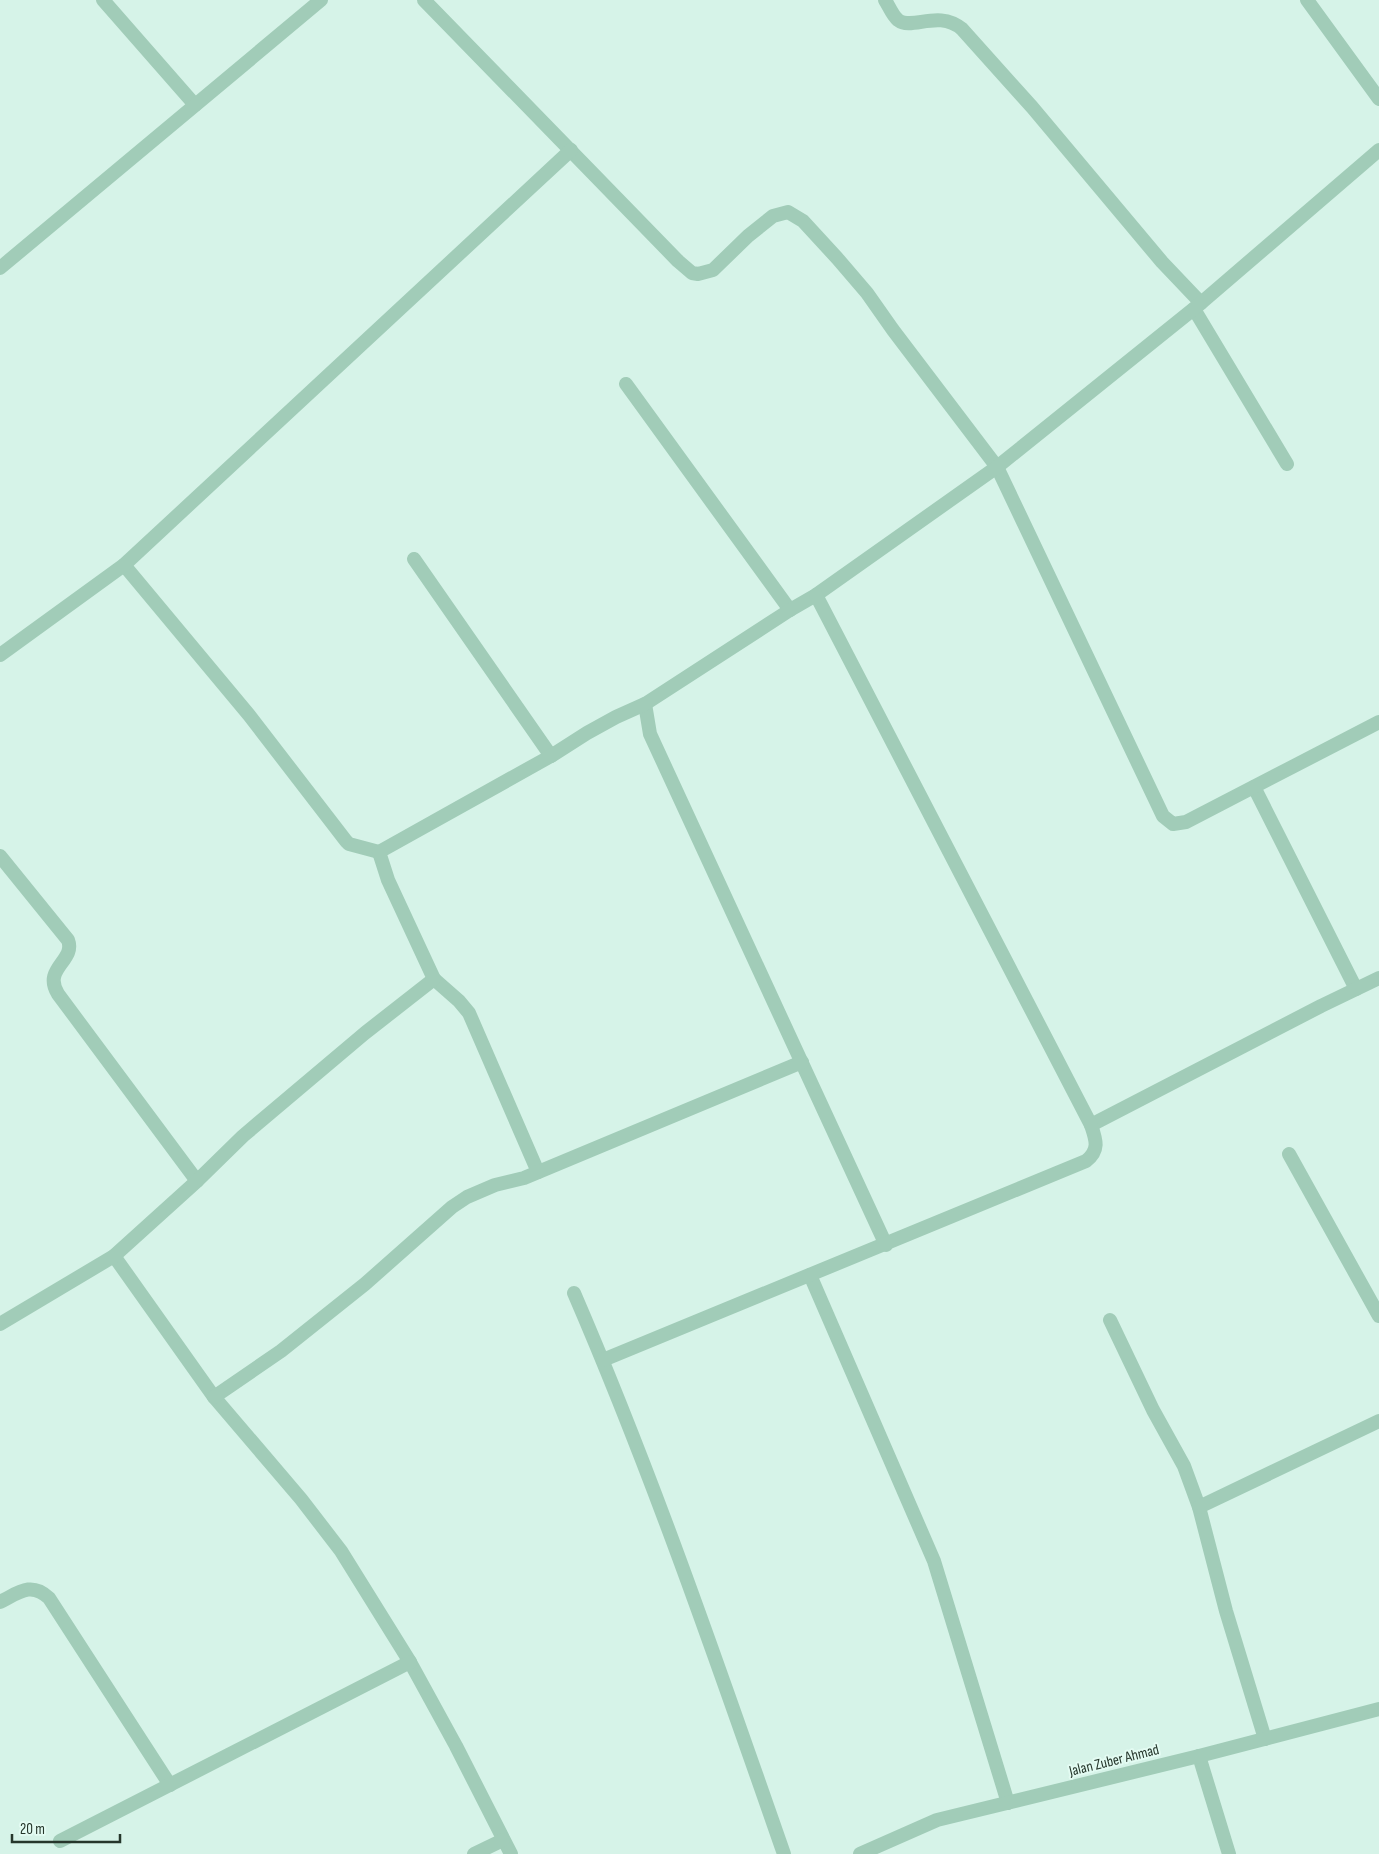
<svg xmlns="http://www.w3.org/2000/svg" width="1379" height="1854" viewBox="0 0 1379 1854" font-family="'Sofia Sans Condensed',sans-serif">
	<rect width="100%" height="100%" fill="#d6f3e8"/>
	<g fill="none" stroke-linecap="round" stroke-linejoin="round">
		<g stroke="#a1ccb8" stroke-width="14">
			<polyline points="1194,309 1287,464"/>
			<polyline points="1254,787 1356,989"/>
		</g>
		<g stroke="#a1ccb8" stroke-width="14">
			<polyline points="103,0 195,105"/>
			<polyline points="424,0 678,261 692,273 698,274 713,270 748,236 773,216 788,212 803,221 837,258 867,293 893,330 997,467 1163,816 1173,824 1186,822 1379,722"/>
			<path d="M 885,0 C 889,6 892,15 898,20 C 912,31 938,9 962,29 L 1032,107 L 1162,262 L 1201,303"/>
			<polyline points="1307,0 1379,99"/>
			<polyline points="0,268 321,0"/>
			<polyline points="626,384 790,610"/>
			<polyline points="414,559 551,756"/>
			<polyline points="124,565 249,715 346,841 349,844 379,852"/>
			<polyline points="0,655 124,565 571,150"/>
			<polyline points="645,704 650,734 886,1245"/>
			<path d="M 0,856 L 68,940 C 76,961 42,968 58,994 L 197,1181"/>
			<polyline points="434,979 459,1001 469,1013 538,1172"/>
			<polyline points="1091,1125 1321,1006 1379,978"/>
			<polyline points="1289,1154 1379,1316"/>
			<polyline points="114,1256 214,1397 301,1499 341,1551 410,1662 456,1746 511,1854"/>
			<polyline points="810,1275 934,1561 1008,1803"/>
			<path d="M 574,1293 C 653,1476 718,1665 784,1854"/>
			<polyline points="1110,1320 1153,1410 1184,1466 1199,1507 1226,1611 1265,1739"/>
			<polyline points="0,1324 114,1256 197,1181 243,1136 365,1033 434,979 388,880 379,852 551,756 587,733 616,717 645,704 790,610 816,595 997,467 1201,303 1379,150"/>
			<path d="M 603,1360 L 1086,1161 C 1100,1150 1096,1140 1091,1125 L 816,595"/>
			<polyline points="214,1397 281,1351 365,1284 452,1207 467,1197 495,1185 524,1178 802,1062"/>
			<polyline points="1199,1507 1379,1421"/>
			<path d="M 0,1602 C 18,1593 31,1581 49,1598 L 170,1785"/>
			<polyline points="1199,1756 1229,1854"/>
			<polyline points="60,1841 410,1662"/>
			<polyline points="474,1854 503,1840"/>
			<polyline points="860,1854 937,1820 1199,1756 1379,1709"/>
		</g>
	</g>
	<g text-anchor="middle" stroke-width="4" stroke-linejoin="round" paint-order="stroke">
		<g font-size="15" fill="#25362b" stroke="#e3fbf2">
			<text transform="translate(1114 1760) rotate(-14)" y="5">Jalan Zuber Ahmad</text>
		</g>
	</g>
	<path d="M12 1834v8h108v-8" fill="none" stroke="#25362b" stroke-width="2.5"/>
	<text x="20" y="1834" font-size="15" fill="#25362b" stroke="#e3fbf2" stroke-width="4" paint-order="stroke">20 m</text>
</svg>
